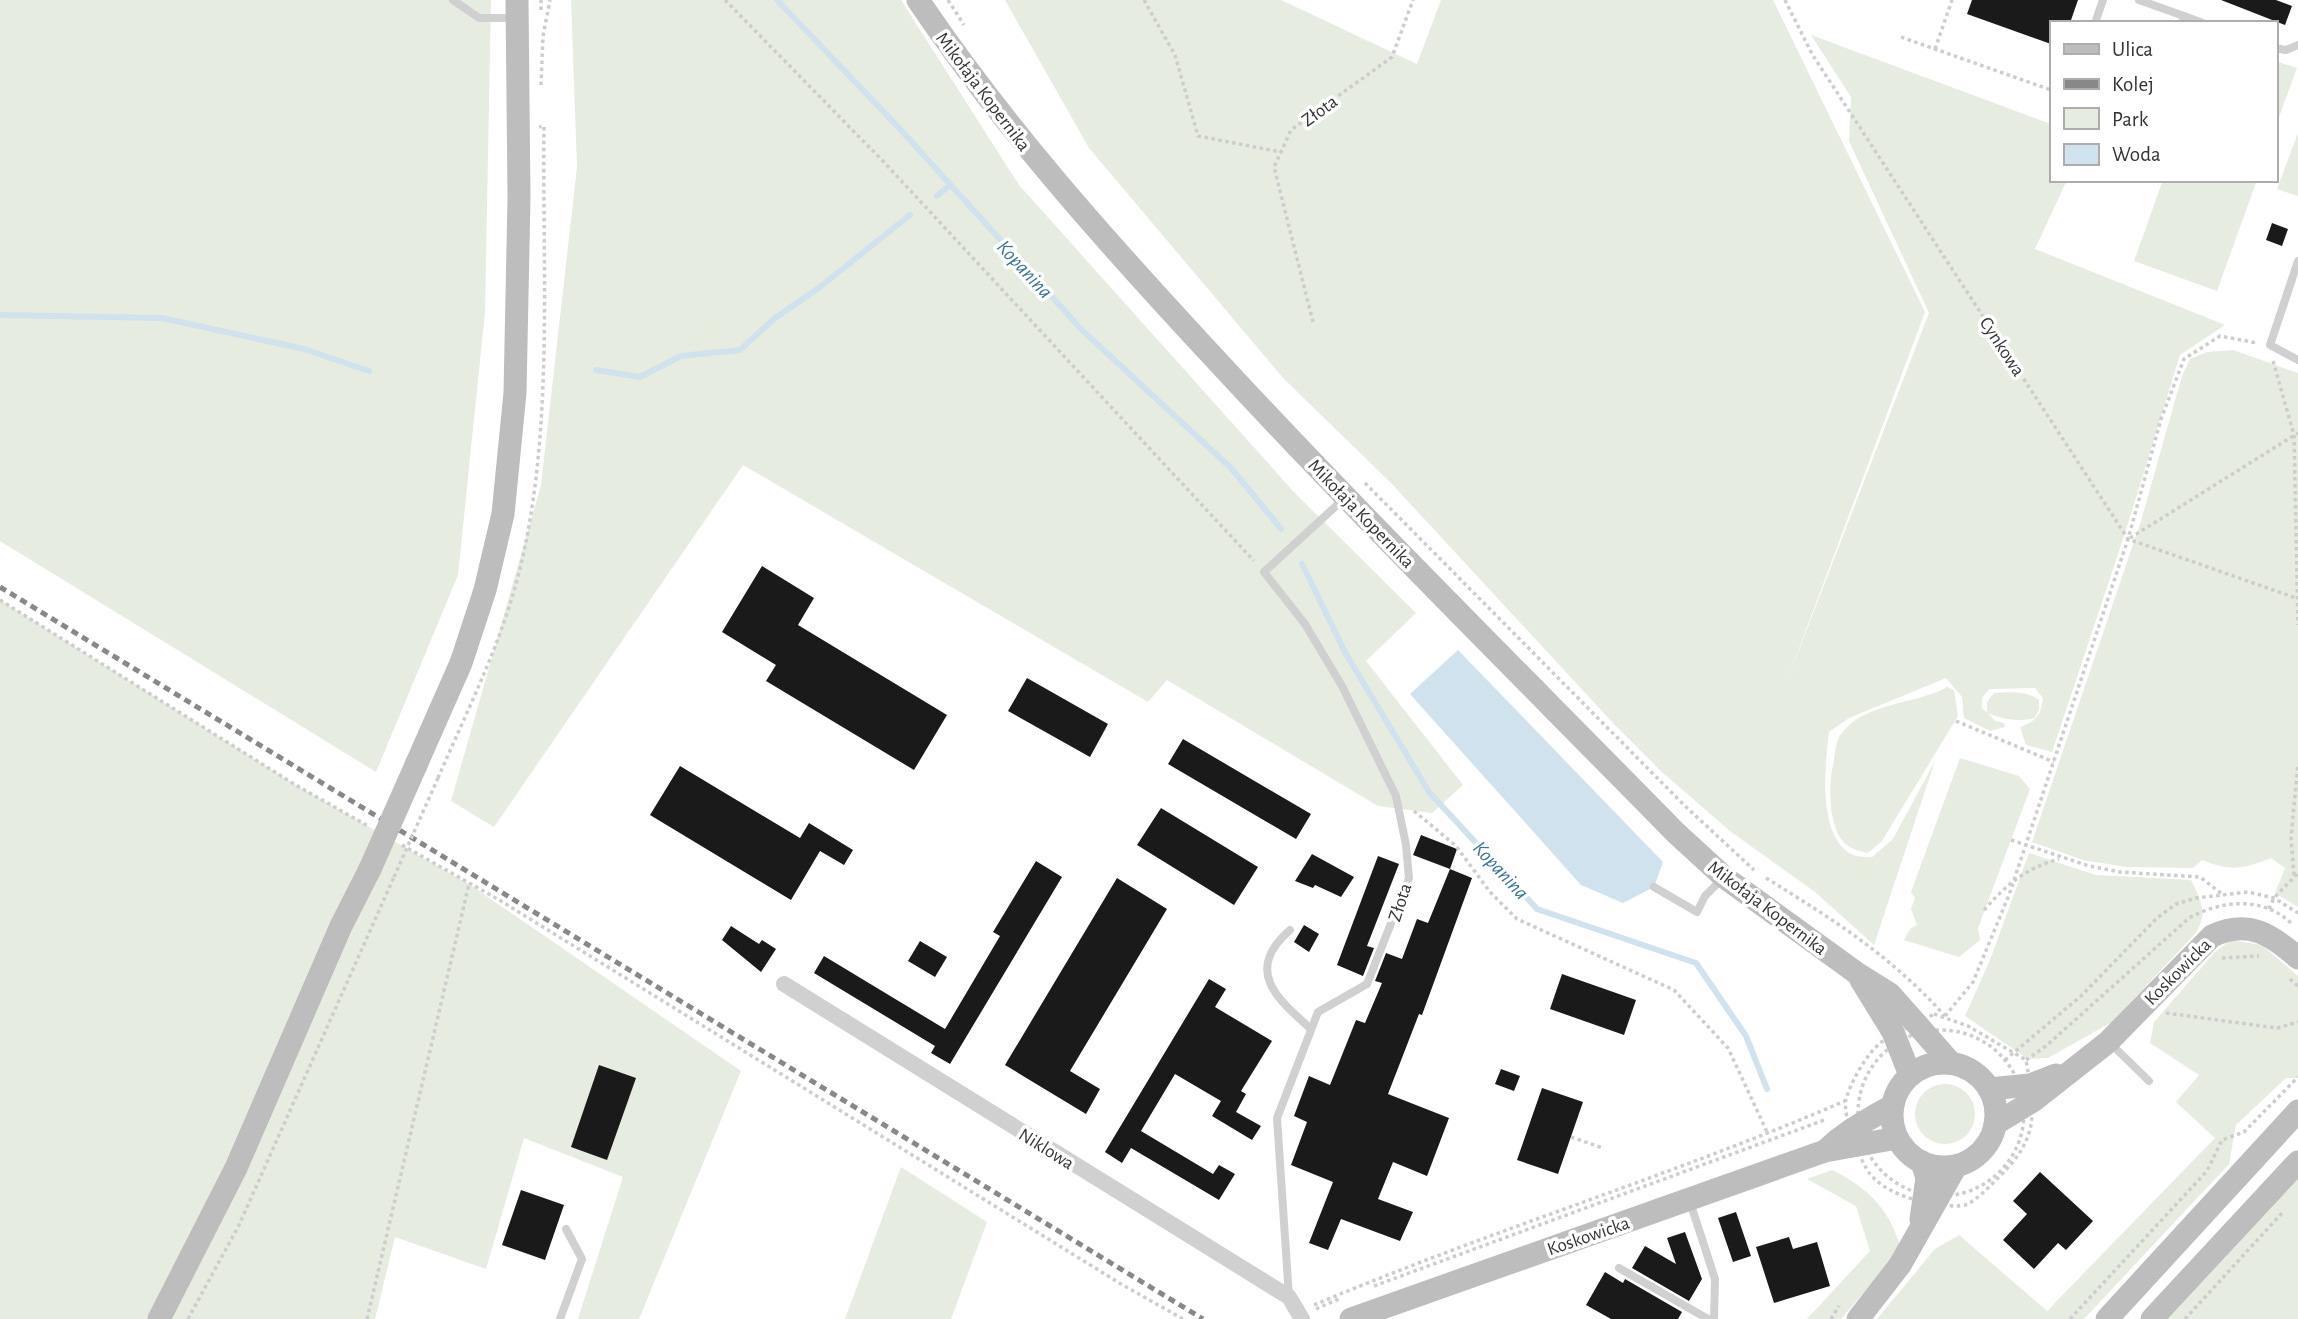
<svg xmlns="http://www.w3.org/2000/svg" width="2298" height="1319" viewBox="0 0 2298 1319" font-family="'Alegreya Sans',sans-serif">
	<rect width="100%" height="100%" fill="#fff"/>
	<g fill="#e6ecdf">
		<polygon points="0,0 491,0 485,312 458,575 376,772 0,541"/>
		<polygon points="571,0 901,0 1019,185 1293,491 1416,613 1366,661 1463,785 1432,813 1378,806 1167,680 1148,702 743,465 494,827 451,801 541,485 577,167"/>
		<path d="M 1005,0 L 1281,0 L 1417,64 L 1441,0 L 1773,0 L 1925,312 L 1785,686 L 1929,313 L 1849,141 L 1851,97 L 1811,35 L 2051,124 L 2051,180 L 2067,180 L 2035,249 L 2225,325 L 2180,355 L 2127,527 L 2052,752 L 2026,745 L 2020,727 C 2037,720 2041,716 2043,698 L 2035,688 L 1989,689 L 1982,698 L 1982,708 L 1987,713 L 1987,702 L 1994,693 C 2009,692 2026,690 2039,700 L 2039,709 L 2035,718 C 2019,722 2003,720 1988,713 L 1995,721 L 2004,723 L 2005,727 L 1990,731 L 1964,718 L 1962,697 L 1946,678 L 1849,718 L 1829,732 C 1825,764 1817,835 1851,854 C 1857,857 1865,857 1872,857 L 1893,839 L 1935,761 L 1874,945 L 1815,892 L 1730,831 L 1662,772 L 1613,723 L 1391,483 L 1284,379 L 1089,148 Z"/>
		<polygon points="2275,61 2297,68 2275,128"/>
		<polygon points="2298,133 2298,196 2277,189"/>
		<polygon points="2163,180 2257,180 2217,291 2134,261"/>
		<path d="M 2233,350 L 2298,373 L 2298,907 L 2275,893 L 2285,868 L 2271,858 C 2242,869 2232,872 2202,860 L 2193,868 L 2126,867 L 2083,860 L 2032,842 L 2141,521 L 2182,376 L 2190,359 L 2207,352 Z"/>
		<polygon points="0,600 294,784 469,884 741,1071 639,1319 578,1319 623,1177 524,1138 486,1269 395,1237 375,1319 0,1319"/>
		<path d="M 1947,687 L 1954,690 L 1958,716 L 1882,841 L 1868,853 C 1844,849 1836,837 1832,814 C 1829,797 1830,776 1834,760 C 1835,752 1836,741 1841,734 C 1864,702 1915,705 1947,687 Z"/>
		<polygon points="1960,758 2019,776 2030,789 1978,928 1980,940 1959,957 1904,940 1910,929 1917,925 1911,909 1915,898 1911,892"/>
		<path d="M 2029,853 L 2096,875 L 2191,880 C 2201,900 2209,915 2194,935 L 2112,1022 L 2048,1058 L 2028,1059 L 1965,1016 L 1990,960 Z"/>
		<polygon points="2231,940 2262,945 2298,976 2298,1078 2286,1078 2236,1125 2229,1164 2084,1319 1877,1319 1935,1249 1959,1235 2047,1311 2215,1138 2176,1102 2199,1075 2150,1043 2154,1022 2215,952"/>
		<circle cx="1945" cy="1114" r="30"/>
		<polygon points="901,1167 987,1222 951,1319 845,1319"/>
		<path d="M 1832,1170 C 1869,1188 1890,1210 1901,1249 L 1841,1319 L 1807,1319 L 1870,1251 L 1856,1206 L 1807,1179 Z"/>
		<polygon points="2298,1179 2298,1319 2168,1319"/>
	</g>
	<polygon fill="#cfe2ee" points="1458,650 1663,862 1654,887 1623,903 1581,885 1410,694"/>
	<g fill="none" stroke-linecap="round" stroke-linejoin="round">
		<g stroke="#cfe2ee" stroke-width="6">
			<polyline points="777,0 900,129 1082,330 1232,469 1281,529"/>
			<polyline points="937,196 950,185"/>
			<polyline points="0,315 162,318 304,349 369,371"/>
			<polyline points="596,370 640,377 681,356 740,350 775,318 820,287 910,215"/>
			<polyline points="1302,564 1346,654 1429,792 1537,909 1696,963 1746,1036 1767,1089"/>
		</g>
	</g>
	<g fill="#1a1a1a">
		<polygon points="1972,0 2078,0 2070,23 2051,23 2051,44 1967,14"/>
		<polygon points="2221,0 2276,0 2292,6 2285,25"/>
		<polygon points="2272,223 2288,229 2282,246 2266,240"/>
		<polygon points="762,566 814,598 798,625 947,715 914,770 766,681 776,665 722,632"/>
		<polygon points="1027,678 1108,724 1090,757 1008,711"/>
		<polygon points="1183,739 1311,814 1296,839 1168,764"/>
		<polygon points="680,766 800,838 809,823 853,850 844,865 820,851 791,900 650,815"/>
		<polygon points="1161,808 1258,867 1234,905 1137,845"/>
		<polygon points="1421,835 1457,849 1450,869 1413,855"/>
		<polygon points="1312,854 1354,877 1341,897 1315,885 1313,888 1295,881"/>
		<polygon points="1378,856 1399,864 1367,946 1374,948 1363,976 1337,965"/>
		<polygon points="1036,861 1062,877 950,1064 931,1053 935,1046 814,973 824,956 945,1029 1000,936 993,932"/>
		<polygon points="1450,869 1472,878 1422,1015 1419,1014 1388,1094 1449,1118 1427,1176 1393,1162 1378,1199 1413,1212 1400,1241 1341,1219 1328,1250 1309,1243 1333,1182 1291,1165 1307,1122 1294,1116 1309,1076 1330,1085 1356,1020 1365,1023 1382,983 1375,981 1386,953 1402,959 1417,919 1428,923"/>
		<polygon points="1117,878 1167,909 1070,1071 1100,1089 1086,1114 1005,1065"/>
		<polygon points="1304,925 1319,934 1309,952 1294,942"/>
		<polygon points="731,926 759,944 762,940 776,949 761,972 722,940"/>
		<polygon points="920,941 947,957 935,977 908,961"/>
		<polygon points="1562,974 1636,1000 1624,1035 1550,1009"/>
		<polygon points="1209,979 1226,989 1215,1007 1272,1041 1241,1091 1246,1094 1236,1112 1261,1126 1252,1140 1212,1116 1221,1101 1175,1074 1141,1131 1213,1174 1219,1165 1235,1174 1219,1200 1131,1148 1122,1163 1105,1152"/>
		<polygon points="599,1065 636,1078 607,1160 571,1147"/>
		<polygon points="1501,1069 1520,1076 1514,1091 1495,1084"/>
		<polygon points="1542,1088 1583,1102 1558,1174 1517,1160"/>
		<polygon points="2040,1172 2093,1221 2066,1250 2058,1243 2034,1269 2003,1240 2027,1214 2013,1201"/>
		<polygon points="521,1190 564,1205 545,1260 502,1245"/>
		<polygon points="1736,1212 1751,1256 1733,1262 1718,1218"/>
		<polygon points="1685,1232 1702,1279 1689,1301 1632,1268 1645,1246 1676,1264 1667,1238"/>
		<polygon points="1789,1237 1793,1249 1817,1242 1830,1286 1774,1303 1756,1247"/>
		<polygon points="1605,1272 1623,1283 1625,1279 1682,1312 1678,1319 1611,1319 1586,1305"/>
	</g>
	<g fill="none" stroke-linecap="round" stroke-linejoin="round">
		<g stroke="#cdcdcd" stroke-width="3.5" stroke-dasharray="3.5 3.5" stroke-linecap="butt">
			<polyline points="725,0 881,159 1254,561"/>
			<polyline points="948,0 964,25"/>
			<polyline points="1144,0 1175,55 1198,136 1281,152"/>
			<polyline points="1785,0 1812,54 2128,539 2296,598"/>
			<polyline points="541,10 541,0"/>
			<polyline points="1901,37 2051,90"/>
			<polyline points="1935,49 1952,0"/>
			<polyline points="541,85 543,36 550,0"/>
			<polyline points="1313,322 1274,167 1291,130 1392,57 1413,0"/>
			<polyline points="2273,361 2294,435 2298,625"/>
			<polyline points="1365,483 1685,806 1754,870"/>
			<polyline points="2130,538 2298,433"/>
			<polyline points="0,600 294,784 368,826"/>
			<polyline points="1956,721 2054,762"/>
			<path d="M 438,778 C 463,720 492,662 511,601 C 556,456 542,278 544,126 L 539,127"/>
			<polyline points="1414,811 1456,846 1490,892 1517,919 1674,990 1728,1048 1768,1134"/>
			<polyline points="2011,840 2089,866 2120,872 2200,877 2222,894"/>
			<polyline points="402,845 501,901 1121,1284 1183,1319"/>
			<polyline points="2294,875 2291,838 2298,764"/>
			<path d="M 1766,878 C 1834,920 1891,956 1945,1016"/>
			<polyline points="2269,909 2274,898 2298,873"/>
			<path d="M 1984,910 C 2007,884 2026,868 2059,859"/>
			<polyline points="2222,958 2259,956"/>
			<polyline points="2290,979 2298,986"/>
			<polyline points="2166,1013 2277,1028 2298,1022"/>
			<path d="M 1934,1014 L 1968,1026 L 2026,1060 C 2035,1112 2040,1136 2000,1176 C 1990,1186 1980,1197 1968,1204 C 1959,1208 1941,1205 1931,1204 C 1910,1199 1885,1192 1870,1174 C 1860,1161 1842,1115 1846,1099 C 1851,1082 1865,1057 1878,1045 C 1895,1030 1915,1025 1934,1014 Z"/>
			<polyline points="1945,1016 1973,982 2009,895 2128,539 2161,419 2184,359 2220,336 2257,343"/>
			<circle cx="1941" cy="1113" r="83"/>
			<polyline points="2005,1060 2081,996 2157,918 2176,904 2196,898 2248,892 2274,898 2298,913"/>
			<path d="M 2026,1060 L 2046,1046 L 2189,918 C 2222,900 2262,896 2291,923"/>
			<polyline points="1571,1137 1603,1148"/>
			<polyline points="1374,1286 1827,1119"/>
			<path d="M 1314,1305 C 1489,1231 1671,1176 1845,1101"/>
			<polyline points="1316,1309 1341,1298"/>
			<polyline points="188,1319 239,1225 394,877"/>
			<polyline points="367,1319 469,884"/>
			<polyline points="1831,1319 1839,1306"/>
			<polyline points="2070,1319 2207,1171 2222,1140 2244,1132 2298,1077"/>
			<polyline points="2185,1319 2283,1212"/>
		</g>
		<g stroke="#d0d0d0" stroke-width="8">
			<polyline points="453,0 479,18 516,18"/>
			<polyline points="2139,0 2184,16 2182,23"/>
			<polyline points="2184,16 2203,23"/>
			<polyline points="2095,23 2103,0"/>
			<polyline points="2275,48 2286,50 2298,45"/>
			<polyline points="2298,261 2270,345 2298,360"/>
			<polyline points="1654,887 1697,912 1705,896 1722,879"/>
			<path d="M 1290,930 C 1244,970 1276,998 1311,1029"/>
			<polyline points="2109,1042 2149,1081"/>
			<polyline points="1690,1202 1715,1279 1714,1319"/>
			<polyline points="1619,1268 1708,1319"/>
			<polyline points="1289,1297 1277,1118 1318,1012 1367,984 1409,878 1406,845 1396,796 1342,686 1305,624 1264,572 1336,506 1342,496"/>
			<polyline points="560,1319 582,1259 566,1229"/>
		</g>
		<polyline stroke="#d0d0d0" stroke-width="16" points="784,984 1289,1297 1302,1319"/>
		<g stroke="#bdbdbd" stroke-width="23">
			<path d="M 918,0 C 1003,126 1103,238 1206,349 C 1359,515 1519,673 1676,833 L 1724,877 L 1858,974 L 1890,994 L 1951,1063"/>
			<polyline points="416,765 461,663 485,590 503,514 515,393 519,198 517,0"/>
			<polyline points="1861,980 1893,1032 1910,1075"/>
			<circle cx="1944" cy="1115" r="52"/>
			<polyline points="1989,1089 2030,1085 2056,1075"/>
			<path d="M 1995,1124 L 2033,1101 L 2108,1042 L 2212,936 C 2248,919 2271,934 2298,958"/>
			<path d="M 1825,1151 C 1847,1130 1868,1120 1893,1105"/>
			<polyline points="1921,1219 1927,1178 1922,1162"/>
			<polyline points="159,1319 236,1168 341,926 370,869"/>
			<polyline points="1351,1319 1825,1151 1897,1138"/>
			<polyline points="1858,1319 1900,1265 1956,1166"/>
			<polyline points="2107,1319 2298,1111"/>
			<polyline points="2152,1319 2298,1162"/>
		</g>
		<polyline stroke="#888" stroke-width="5" stroke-dasharray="7 5" stroke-linecap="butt" points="0,587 1203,1319"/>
		<polyline stroke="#cdcdcd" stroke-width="3.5" stroke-dasharray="3.5 3.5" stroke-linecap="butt" points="394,877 438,778"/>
		<polyline stroke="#bdbdbd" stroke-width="23" points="370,869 416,765"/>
	</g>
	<g text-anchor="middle" stroke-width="7" stroke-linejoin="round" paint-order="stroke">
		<g font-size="19" fill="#333" stroke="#fff">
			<text transform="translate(984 91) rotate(53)" y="7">Mikołaja Kopernika</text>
			<text transform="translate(1319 110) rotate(-36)" y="7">Złota</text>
			<text transform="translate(2003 346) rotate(57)" y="7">Cynkowa</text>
			<text transform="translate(1362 513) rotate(46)" y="7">Mikołaja Kopernika</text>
			<text transform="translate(1399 902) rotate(-72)" y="7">Złota</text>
			<text transform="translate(1768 907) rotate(37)" y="7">Mikołaja Kopernika</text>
			<text transform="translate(2177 971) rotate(-45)" y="7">Koskowicka</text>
			<text transform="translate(1047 1148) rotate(32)" y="7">Niklowa</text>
			<text transform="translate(1588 1235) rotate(-19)" y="7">Koskowicka</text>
		</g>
		<g font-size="21" font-style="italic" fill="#3f7597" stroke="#fff">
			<text transform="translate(1025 269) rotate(47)" y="7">Kopanina</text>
			<text transform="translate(1501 870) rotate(47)" y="7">Kopanina</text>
		</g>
	</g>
	<rect x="2050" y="21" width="228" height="161" fill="#ffffff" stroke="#adadad" stroke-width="2"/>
	<rect x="2064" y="44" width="35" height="10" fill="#bdbdbd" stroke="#adadad" stroke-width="2"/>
	<text x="2112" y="56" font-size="21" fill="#333333">Ulica</text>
	<rect x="2064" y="79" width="35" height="10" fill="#888888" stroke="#adadad" stroke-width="2"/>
	<text x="2112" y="91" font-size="21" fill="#333333">Kolej</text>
	<rect x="2064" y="108" width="35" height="21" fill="#e6ecdf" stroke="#adadad" stroke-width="2"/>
	<text x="2112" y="126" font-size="21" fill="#333333">Park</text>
	<rect x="2064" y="144" width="35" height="21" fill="#cfe2ee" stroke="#adadad" stroke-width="2"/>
	<text x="2112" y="161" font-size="21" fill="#333333">Woda</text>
</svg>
